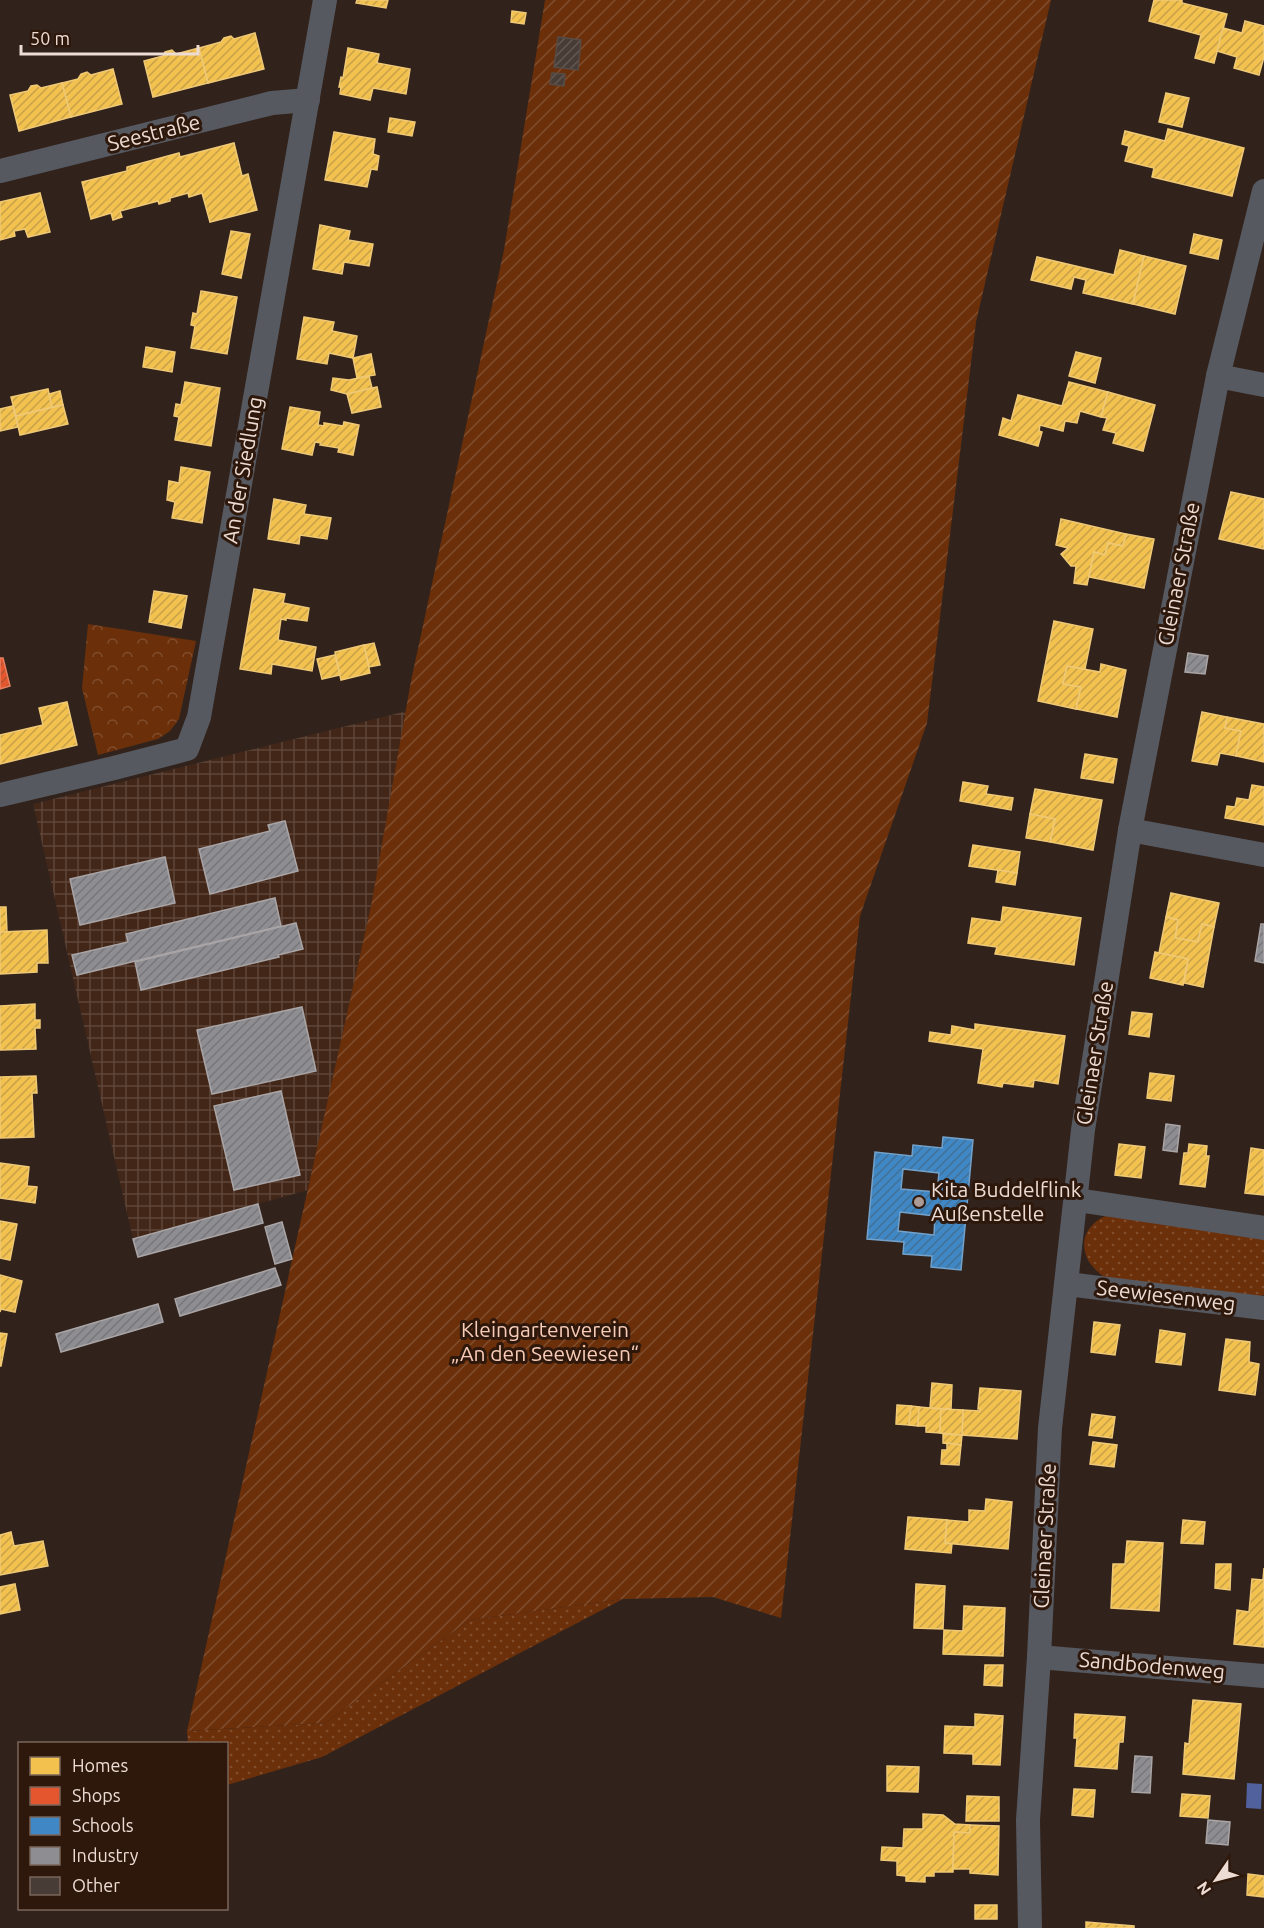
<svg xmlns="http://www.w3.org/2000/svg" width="1264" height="1928" viewBox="0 0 1264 1928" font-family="Ubuntu,sans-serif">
	<defs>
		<pattern id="industrial-grid" width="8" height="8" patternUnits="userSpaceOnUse" patternTransform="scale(1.5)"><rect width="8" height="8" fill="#422618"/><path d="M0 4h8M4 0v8" fill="none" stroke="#5e4539"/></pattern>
		<pattern id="grass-dots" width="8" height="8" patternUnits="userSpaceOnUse" patternTransform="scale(1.5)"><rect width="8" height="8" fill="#6b2f0a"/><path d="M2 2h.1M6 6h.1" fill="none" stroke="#804d2d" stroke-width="1.8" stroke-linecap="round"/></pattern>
		<pattern id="park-crowns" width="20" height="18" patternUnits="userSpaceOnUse" patternTransform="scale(1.5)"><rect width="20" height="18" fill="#6b2f0a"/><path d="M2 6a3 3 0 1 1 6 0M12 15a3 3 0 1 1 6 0" fill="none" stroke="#804d2d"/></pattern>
		<pattern id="garden-furrows" width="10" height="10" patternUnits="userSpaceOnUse" patternTransform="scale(1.5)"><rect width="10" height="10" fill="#6b2f0a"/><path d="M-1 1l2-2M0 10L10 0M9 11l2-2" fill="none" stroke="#804d2d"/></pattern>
		<pattern id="homes-hatch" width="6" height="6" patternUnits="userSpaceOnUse" patternTransform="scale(1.5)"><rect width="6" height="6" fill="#f2c14e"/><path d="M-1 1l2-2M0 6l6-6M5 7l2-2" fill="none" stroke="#c7a14a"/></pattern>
		<pattern id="shops-hatch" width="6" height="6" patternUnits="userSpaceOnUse" patternTransform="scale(1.5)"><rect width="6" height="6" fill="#e4572e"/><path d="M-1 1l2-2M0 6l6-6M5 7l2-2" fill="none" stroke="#b55133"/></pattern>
		<pattern id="schools-hatch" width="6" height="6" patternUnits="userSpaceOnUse" patternTransform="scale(1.5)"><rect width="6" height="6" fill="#3f88c5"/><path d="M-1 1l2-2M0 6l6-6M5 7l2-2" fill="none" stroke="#427096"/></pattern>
		<pattern id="industry-hatch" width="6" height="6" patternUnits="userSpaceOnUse" patternTransform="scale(1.5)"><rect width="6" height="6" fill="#8d8d92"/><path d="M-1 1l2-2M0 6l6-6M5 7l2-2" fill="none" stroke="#787679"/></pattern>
		<pattern id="building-hatch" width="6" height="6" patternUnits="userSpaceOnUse" patternTransform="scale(1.5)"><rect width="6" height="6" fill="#483c36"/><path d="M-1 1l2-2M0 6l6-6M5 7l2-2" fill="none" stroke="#635852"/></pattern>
	</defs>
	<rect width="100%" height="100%" fill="#31231c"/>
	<polygon fill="url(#industrial-grid)" points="407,711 371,906 308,1190 133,1239 33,804"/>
	<g fill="url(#grass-dots)">
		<path d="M 1111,1214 L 1264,1239 L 1264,1295 L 1245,1301 L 1105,1278 C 1098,1272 1089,1265 1086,1255 C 1079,1236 1093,1219 1111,1214 Z"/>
		<polygon points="623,1599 322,1757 227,1785 226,1744 188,1743 187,1731 325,1723 470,1620"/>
	</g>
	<polygon fill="url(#park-crowns)" points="88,624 196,641 179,719 170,731 158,739 98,755 82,688"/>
	<polygon fill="url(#garden-furrows)" points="545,0 1051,0 976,322 927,723 860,916 781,1618 713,1597 623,1599 470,1620 325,1723 187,1731 371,906 411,681 504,250"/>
	<polygon fill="#50619e" points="1247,1783 1262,1784 1261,1809 1246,1808"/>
	<g fill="url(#homes-hatch)" stroke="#f0c976" stroke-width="1.5">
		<polygon points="357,0 388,0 386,8 356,3"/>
		<polygon points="1154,0 1182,0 1182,3 1227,14 1214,63 1195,58 1201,35 1149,21"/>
		<polygon points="512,11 526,13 524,24 511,22"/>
		<polygon points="1245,21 1264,26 1264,57 1259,75 1234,68 1237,57 1217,51 1223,28 1242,33"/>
		<polygon points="255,33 264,69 208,83 199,48 221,42 224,38 231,36 234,39"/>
		<polygon points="199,48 208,83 153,97 144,61 163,56 165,52 172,50 176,54"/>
		<polygon points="348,48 379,54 377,63 410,69 406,94 373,88 370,100 340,94 341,87 339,87 341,77 343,78"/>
		<polygon points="113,69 122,104 71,117 62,83 78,79 81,74 87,72 91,75"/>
		<polygon points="62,83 71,117 19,131 10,95 28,91 31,86 37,85 41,88"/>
		<polygon points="1166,93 1189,98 1182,127 1159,122"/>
		<polygon points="390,118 415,122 412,136 388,132"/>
		<polygon points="1168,129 1244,148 1232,196 1152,177 1154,168 1125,161 1129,146 1122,144 1125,131 1165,141"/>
		<polygon points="334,132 375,139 373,154 379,156 377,170 371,169 367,187 325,180"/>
		<polygon points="234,143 242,176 248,174 257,210 210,222 202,193 189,197 188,193 170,198 170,201 159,204 158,201 120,211 122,217 113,220 111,213 91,219 82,182 127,171 127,167 179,153 180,157"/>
		<polygon points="40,193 50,232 28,237 25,229 14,231 15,236 0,240 0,202"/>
		<polygon points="320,225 350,231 348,240 373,244 369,266 344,262 342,274 313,269"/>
		<polygon points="231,231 250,234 241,278 222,274"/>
		<polygon points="1194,234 1222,240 1218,259 1190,253"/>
		<polygon points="1120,250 1144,256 1133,304 1083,293 1086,280 1074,277 1071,289 1031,280 1037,257 1114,275"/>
		<polygon points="1144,256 1186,266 1175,314 1133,304"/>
		<polygon points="201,291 237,297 227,354 191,348 195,326 191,325 193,313 197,314"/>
		<polygon points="304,317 334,322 332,331 357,336 353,358 329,353 327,364 297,359"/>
		<polygon points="146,347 175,352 172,372 143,367"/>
		<polygon points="1076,352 1101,358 1095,383 1069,376"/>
		<polygon points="371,354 375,375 357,378 353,358"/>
		<polygon points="369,376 372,388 347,394 331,390 333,378 349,380"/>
		<polygon points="185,382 220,388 211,446 175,440 179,417 174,416 176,404 181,405"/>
		<polygon points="1069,382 1108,392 1101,417 1080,411 1077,423 1065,421 1063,431 1040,425 1039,431 1042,432 1038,446 999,435 1003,418 1011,421 1018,395 1062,406"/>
		<polygon points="377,387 381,407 352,413 347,394"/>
		<polygon points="48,389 52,407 16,416 11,397"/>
		<polygon points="60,391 63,405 52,407 49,394"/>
		<polygon points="1108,392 1155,405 1143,451 1113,443 1116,433 1103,430 1107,418 1101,417"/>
		<polygon points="63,405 68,424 20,435 16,416"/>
		<polygon points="13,406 18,427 0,431 0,409"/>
		<polygon points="290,407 320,412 318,425 324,426 324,423 343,426 344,422 359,425 353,455 338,452 339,448 320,445 321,443 315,442 312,455 282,449"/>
		<polygon points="181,467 210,472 202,523 172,518 175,502 167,500 169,481 179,483"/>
		<polygon points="1231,492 1264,499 1264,549 1219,539"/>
		<polygon points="274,499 306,505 304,514 331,518 327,539 300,535 299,544 268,539"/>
		<polygon points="1061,519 1126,534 1123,546 1108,543 1105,555 1094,552 1087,585 1074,583 1076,566 1071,566 1061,554 1068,548 1056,545"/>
		<polygon points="1126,534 1154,539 1144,588 1089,577 1094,552 1105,555 1108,543 1123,546"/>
		<polygon points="254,589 285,594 283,603 309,608 307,621 286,618 286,620 281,619 278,640 316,647 312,671 272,664 271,674 240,669"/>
		<polygon points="154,591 187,596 181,628 149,622"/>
		<polygon points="1054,621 1093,629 1085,669 1067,666 1063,684 1081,687 1076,709 1038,701"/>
		<polygon points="374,643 380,665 369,667 364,645"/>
		<polygon points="364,645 370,673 341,680 335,652"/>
		<polygon points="335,655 340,675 322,679 317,659"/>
		<polygon points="1101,664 1126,670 1117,717 1076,709 1081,687 1063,684 1067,666 1100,672"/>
		<polygon points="67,702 77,745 0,764 0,735 43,725 39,708"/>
		<polygon points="1202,712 1227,717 1225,728 1241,731 1236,756 1220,753 1217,765 1192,761"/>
		<polygon points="1227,717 1264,724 1264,762 1236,756 1241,731 1225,728"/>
		<polygon points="1085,754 1117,759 1113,783 1081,778"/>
		<polygon points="963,782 988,786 986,794 1013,798 1011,810 960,801"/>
		<polygon points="1252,785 1264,787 1264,825 1225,818 1227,806 1235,807 1237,798 1249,800"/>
		<polygon points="1035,789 1102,800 1093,850 1050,842 1055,819 1030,814"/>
		<polygon points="1030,814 1055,819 1050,842 1026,838"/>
		<polygon points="973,845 1020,852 1017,873 969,866"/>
		<polygon points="998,870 1017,873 1015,885 996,882"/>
		<polygon points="1171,893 1219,903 1214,927 1202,924 1198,942 1175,938 1178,920 1166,917"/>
		<polygon points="0,907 6,907 7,932 0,932"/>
		<polygon points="1003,907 1081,918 1074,965 995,954 997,947 968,943 972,918 1001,922"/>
		<polygon points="1166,917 1178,920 1175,938 1198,942 1202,924 1214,927 1203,987 1184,983 1188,959 1159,953"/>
		<polygon points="47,930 48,963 37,963 37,972 0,974 0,932"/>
		<polygon points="1155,952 1188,959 1183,985 1150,978"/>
		<polygon points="35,1004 35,1020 40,1020 40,1028 35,1028 36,1049 0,1050 0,1006"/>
		<polygon points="1132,1012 1152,1014 1149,1037 1129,1034"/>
		<polygon points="975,1024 1065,1036 1058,1084 1034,1080 1033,1087 1003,1083 1002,1087 978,1083 983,1049 929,1041 930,1032 951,1035 952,1026 975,1030"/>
		<polygon points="1150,1073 1174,1076 1171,1101 1147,1098"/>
		<polygon points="36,1076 37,1093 32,1093 34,1137 0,1138 0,1077"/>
		<polygon points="1119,1144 1145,1147 1141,1178 1115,1175"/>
		<polygon points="1189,1144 1207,1146 1206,1156 1209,1156 1205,1187 1180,1184 1184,1153 1188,1153"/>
		<polygon points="1251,1148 1264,1150 1264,1195 1245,1193"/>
		<polygon points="0,1163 29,1167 27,1186 37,1187 35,1203 0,1198"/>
		<polygon points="0,1221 17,1224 10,1260 0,1258"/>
		<polygon points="0,1275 22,1281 15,1312 1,1309 0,1312"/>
		<polygon points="1094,1322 1120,1325 1115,1355 1091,1352"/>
		<polygon points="1160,1330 1185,1334 1181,1365 1156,1362"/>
		<polygon points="0,1333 7,1334 1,1366 0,1366"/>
		<polygon points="1226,1339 1250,1342 1249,1362 1259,1364 1255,1395 1219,1390"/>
		<polygon points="932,1383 952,1385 951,1409 930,1408"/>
		<polygon points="980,1388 1021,1391 1017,1439 962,1435 963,1410 980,1411 980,1409 978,1409"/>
		<polygon points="897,1405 911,1406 909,1425 896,1424"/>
		<polygon points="911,1406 919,1407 918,1426 909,1425"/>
		<polygon points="919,1407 941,1409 940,1433 926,1432 926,1426 918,1426"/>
		<polygon points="941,1409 963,1410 962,1435 940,1433"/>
		<polygon points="1092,1414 1115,1417 1112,1438 1089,1435"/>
		<polygon points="943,1434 962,1435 961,1445 943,1443"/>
		<polygon points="1093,1442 1117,1445 1114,1467 1090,1464"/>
		<polygon points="947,1443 961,1445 959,1465 941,1464 942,1450 947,1450"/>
		<polygon points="986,1499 1012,1502 1008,1549 945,1543 947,1520 969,1522 969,1510 985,1511"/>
		<polygon points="908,1517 947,1520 945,1543 952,1544 951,1553 905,1549"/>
		<polygon points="1183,1520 1205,1522 1203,1544 1181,1543"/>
		<polygon points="11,1532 14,1546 43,1541 48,1566 0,1575 0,1535"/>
		<polygon points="1127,1541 1163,1543 1159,1611 1111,1608 1113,1564 1125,1564"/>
		<polygon points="1216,1564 1231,1564 1230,1590 1215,1588"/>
		<polygon points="1264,1568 1264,1647 1234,1644 1237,1610 1249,1612 1252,1579 1263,1580"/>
		<polygon points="15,1584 20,1610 0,1614 0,1587"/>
		<polygon points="916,1584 945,1586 943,1629 914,1628"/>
		<polygon points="964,1606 1005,1608 1003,1656 943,1654 944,1630 963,1631"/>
		<polygon points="985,1665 1003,1665 1002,1686 984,1685"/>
		<polygon points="1193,1700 1241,1704 1234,1779 1183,1774 1185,1743 1189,1744"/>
		<polygon points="975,1714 1003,1716 1000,1765 973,1764 973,1754 944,1753 945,1726 975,1727"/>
		<polygon points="1075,1714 1125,1717 1123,1742 1119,1742 1117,1769 1075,1766 1077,1738 1074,1738"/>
		<polygon points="887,1766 919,1767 918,1792 887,1791"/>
		<polygon points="1074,1789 1095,1790 1093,1817 1072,1815"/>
		<polygon points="1182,1794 1210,1796 1208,1818 1180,1816"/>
		<polygon points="967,1796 999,1797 999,1821 966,1821"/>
		<polygon points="923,1814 943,1815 955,1824 970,1825 970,1833 954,1832 953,1872 934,1872 934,1876 925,1876 925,1882 906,1881 906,1876 897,1875 897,1861 881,1860 882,1847 903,1848 904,1829 923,1829"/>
		<polygon points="970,1825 999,1826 998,1875 970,1873 970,1869 953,1869 954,1832 970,1833"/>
		<polygon points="1248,1874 1264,1876 1264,1897 1247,1895"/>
		<rect x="975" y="1905" width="22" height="14"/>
		<polygon points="1086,1922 1134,1926 1134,1928 1086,1928"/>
	</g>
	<polygon fill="url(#shops-hatch)" stroke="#e77f60" stroke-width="1.5" points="0,658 3,658 10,686 0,689"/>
	<path fill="url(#schools-hatch)" stroke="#73a1ca" stroke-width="1.5" fill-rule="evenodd" d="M 943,1137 L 973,1140 L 961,1270 L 931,1267 L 932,1256 L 903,1254 L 904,1242 L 867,1239 L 875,1152 L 912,1156 L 913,1145 L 942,1148 ZM 903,1169 L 939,1173 L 937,1192 L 901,1189 ZM 900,1212 L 935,1216 L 934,1235 L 898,1231 Z"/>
	<g fill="url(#industry-hatch)" stroke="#aaa5a6" stroke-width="1.5">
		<polygon points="1188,653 1208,656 1205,674 1185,672"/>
		<polygon points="285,821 298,871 210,894 199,849 270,831 268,825"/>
		<polygon points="165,857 175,903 80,925 70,879"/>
		<polygon points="275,898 281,926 77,975 72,955 128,942 126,934"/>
		<polygon points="296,923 303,949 278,955 279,957 141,990 135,962"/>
		<polygon points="1261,924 1264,924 1264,963 1255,961"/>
		<polygon points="302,1007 316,1071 212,1094 197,1030"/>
		<polygon points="281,1091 300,1175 234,1190 214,1106"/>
		<polygon points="1166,1124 1180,1126 1177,1152 1163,1150"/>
		<polygon points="258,1204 263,1223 138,1257 133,1239"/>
		<polygon points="282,1222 292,1259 275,1264 265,1227"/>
		<polygon points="275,1268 281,1285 180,1316 175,1299"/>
		<polygon points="158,1304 163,1322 61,1352 56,1334"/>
		<polygon points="1135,1756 1152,1757 1150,1793 1132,1792"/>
		<polygon points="1208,1820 1230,1822 1228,1845 1206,1843"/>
	</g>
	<g fill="url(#building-hatch)" stroke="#564b45" stroke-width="1.5">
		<polygon points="558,37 581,40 578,70 554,67"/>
		<polygon points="552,73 565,74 564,86 550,84"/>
	</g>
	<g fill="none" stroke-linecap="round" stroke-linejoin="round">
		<g stroke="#575960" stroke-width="24">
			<polyline points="0,171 272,103 308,100"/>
			<polyline points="1218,376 1264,385"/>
			<polyline points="0,795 114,768 187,749 199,717 325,0"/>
			<polyline points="1130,830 1264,855"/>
			<polyline points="1077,1200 1264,1228"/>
			<polyline points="1067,1284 1264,1308"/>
			<polyline points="1039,1657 1264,1676"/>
			<polyline points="1030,1928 1028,1820 1039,1657 1050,1428 1083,1130 1130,830 1218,376 1264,191"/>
		</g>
	</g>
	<circle fill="#ab9b94" stroke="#2e170b" stroke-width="2" cx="919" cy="1202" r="6"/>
	<g text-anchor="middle" stroke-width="6" stroke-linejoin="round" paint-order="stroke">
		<g font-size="21" fill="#eddcd4" stroke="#2e170b">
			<text transform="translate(154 133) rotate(-14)" y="7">Seestraße</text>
			<text transform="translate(243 470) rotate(-80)" y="7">An der Siedlung</text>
			<text transform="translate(1179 574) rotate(-79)" y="7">Gleinaer Straße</text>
			<text transform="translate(1095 1053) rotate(-81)" y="7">Gleinaer Straße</text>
			<text transform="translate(1166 1296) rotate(7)" y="7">Seewiesenweg</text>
			<text transform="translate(1045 1536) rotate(-87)" y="7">Gleinaer Straße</text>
			<text transform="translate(1152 1666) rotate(5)" y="7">Sandbodenweg</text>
		</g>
		<g font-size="21" fill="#eddcd4" stroke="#2e170b" text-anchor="start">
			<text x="931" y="1197">Kita Buddelflink<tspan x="931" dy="24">Außenstelle</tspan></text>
		</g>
		<g font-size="21" fill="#f7ccb8" stroke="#2e170b">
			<text x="545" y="1337">Kleingartenverein<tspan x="545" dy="24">„An den Seewiesen“</tspan></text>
		</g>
	</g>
	<rect x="18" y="1742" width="210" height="168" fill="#2e170b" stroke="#7a665b" stroke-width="1.5"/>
	<rect x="30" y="1757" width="30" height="18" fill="#f2c14e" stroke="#7a665b" stroke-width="1.5"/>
	<text x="72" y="1772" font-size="18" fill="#eddcd4">Homes</text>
	<rect x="30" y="1787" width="30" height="18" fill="#e4572e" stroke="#7a665b" stroke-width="1.5"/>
	<text x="72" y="1802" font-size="18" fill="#eddcd4">Shops</text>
	<rect x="30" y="1817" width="30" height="18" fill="#3f88c5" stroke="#7a665b" stroke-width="1.5"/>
	<text x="72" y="1832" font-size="18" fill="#eddcd4">Schools</text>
	<rect x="30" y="1847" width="30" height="18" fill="#8d8d92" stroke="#7a665b" stroke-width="1.5"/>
	<text x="72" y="1862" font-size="18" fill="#eddcd4">Industry</text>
	<rect x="30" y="1877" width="30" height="18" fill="#483c36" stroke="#7a665b" stroke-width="1.5"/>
	<text x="72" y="1892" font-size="18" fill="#eddcd4">Other</text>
	<g transform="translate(1216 1880) rotate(235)" stroke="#2e170b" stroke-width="4.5" paint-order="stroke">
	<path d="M0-4.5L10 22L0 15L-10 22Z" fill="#eddcd4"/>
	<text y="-9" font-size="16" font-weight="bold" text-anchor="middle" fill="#eddcd4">N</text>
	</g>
	<path d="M21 45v9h177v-9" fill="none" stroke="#eddcd4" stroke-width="3"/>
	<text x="30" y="45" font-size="18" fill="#eddcd4" stroke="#2e170b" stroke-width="4.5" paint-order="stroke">50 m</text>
</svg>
